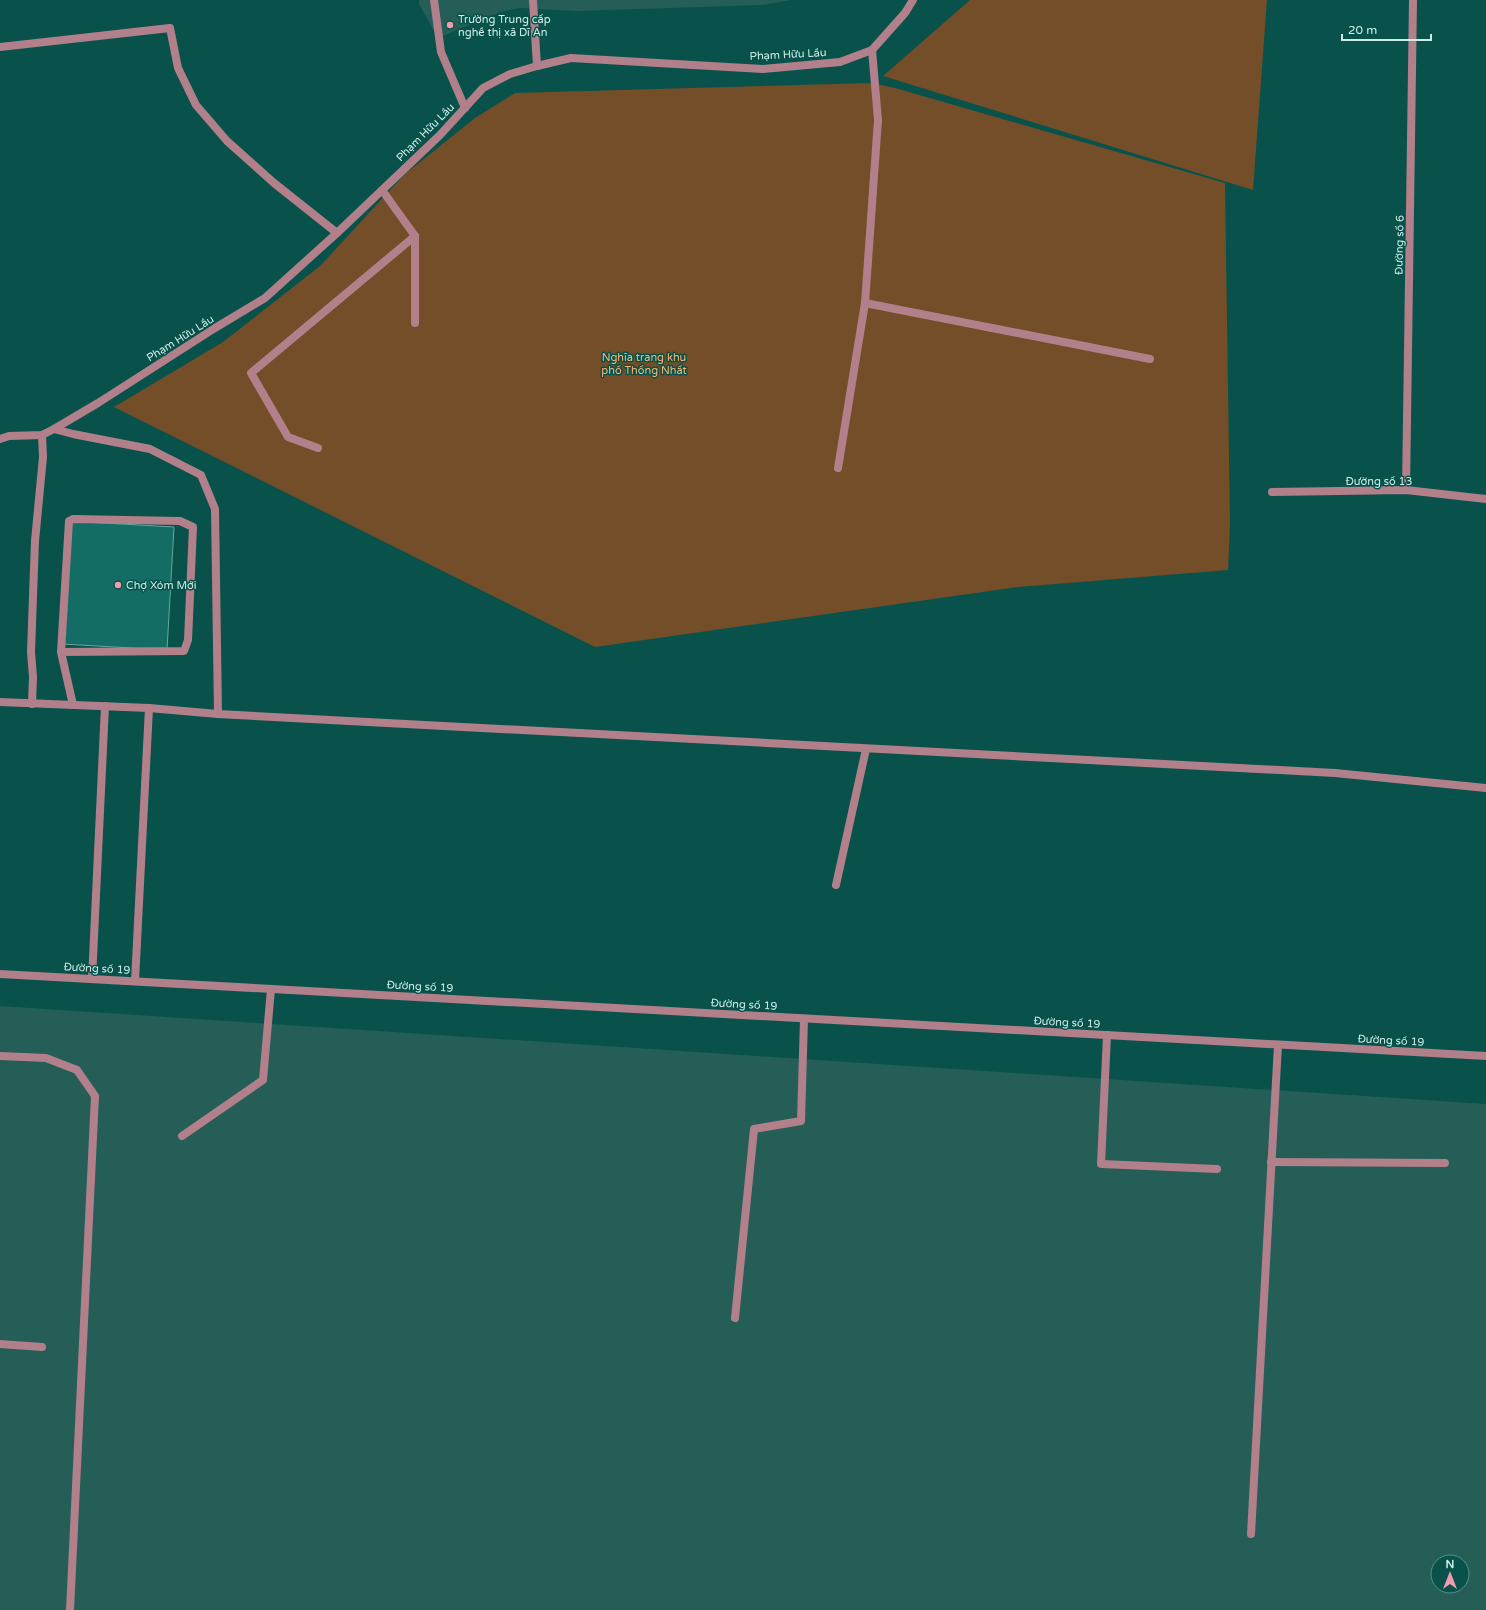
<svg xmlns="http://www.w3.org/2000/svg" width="1486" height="1610" viewBox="0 0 1486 1610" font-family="'Varela Round',sans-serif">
	<rect width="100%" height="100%" fill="#08524b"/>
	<g fill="#245e57" fill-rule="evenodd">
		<polygon points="419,0 791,0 763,5 576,11 520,8 500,12 438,38 419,4"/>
		<path d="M 0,1006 L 1486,1104 L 1486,1610 L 0,1610 ZM 1438,1562 L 1462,1562 L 1462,1586 L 1438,1586 Z"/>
	</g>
	<g fill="#734e28">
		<polygon points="970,0 1267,0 1253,190 883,76"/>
		<polygon points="872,83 895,88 1225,183 1230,525 1228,570 1018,587 595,647 114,407 223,342 320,266 405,174 475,118 515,93"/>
	</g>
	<polygon fill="#136d64" stroke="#67a69d" points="69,521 174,527 167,650 62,644"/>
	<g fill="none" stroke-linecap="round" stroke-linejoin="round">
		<g stroke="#b1808a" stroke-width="8">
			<polyline points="434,0 441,52 465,108"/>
			<polyline points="533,0 537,66"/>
			<polyline points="415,236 415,323"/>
			<polyline points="865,303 1150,359"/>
			<polyline points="318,448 288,437 251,373 415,236 382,190"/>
			<polyline points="838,468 865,303 878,120 872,50"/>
			<polyline points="61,652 184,651 188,640 193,527 180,521 73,519 69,521 61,652 73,705"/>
			<polyline points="1107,1035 1101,1164 1217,1169"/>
			<polyline points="0,1056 46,1058 77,1070 95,1096 70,1610"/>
			<polyline points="182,1136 263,1080 271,989"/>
			<polyline points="1271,1162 1445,1163"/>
			<polyline points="735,1318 754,1129 801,1121 804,1019"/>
			<polyline points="0,1344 42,1347"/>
			<polyline points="1251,1534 1278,1045"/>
		</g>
		<g stroke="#b1808a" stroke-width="8">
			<polyline points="0,47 170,28 178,68 196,105 227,141 274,183 337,233"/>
			<polyline points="54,429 73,434 150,449 201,475 215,509 218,714"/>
			<polyline points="0,439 9,436 42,435 54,429 98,403 215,328 265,298 337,233 440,135 483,88 510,74 537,66 571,58 763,69 840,62 872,50 905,13 913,0"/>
			<polyline points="1406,490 1413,0"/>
			<polyline points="1272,492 1406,490 1486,499"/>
			<polyline points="0,702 149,708 218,714 1335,773 1486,788"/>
			<polyline points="32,704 33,677 31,652 35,541 43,457 42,435"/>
			<polyline points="836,885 866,749"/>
			<polyline points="0,974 1486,1056"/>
			<polyline points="92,979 105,706"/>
			<polyline points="135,981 149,708"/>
		</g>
	</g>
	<g fill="#f29aaf" stroke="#08524b" stroke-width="1.5">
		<circle cx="450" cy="25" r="4"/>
		<circle cx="118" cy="585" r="4"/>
	</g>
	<g text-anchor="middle" stroke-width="3" stroke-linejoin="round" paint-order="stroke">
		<g font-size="11" fill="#cdede7" stroke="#08524b" text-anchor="start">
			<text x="458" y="23">Trường Trung cấp<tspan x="458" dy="13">nghề thị xã Dĩ An</tspan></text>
			<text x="126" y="589">Chợ Xóm Mới</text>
		</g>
		<g font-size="11" fill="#cdede7" stroke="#08524b">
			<text transform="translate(788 54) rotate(-3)" y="4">Phạm Hữu Lầu</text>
			<text transform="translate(425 132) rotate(-45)" y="4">Phạm Hữu Lầu</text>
			<text transform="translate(1399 245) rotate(-89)" y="4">Đường số 6</text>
			<text transform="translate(180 338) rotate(-32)" y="4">Phạm Hữu Lầu</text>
			<text x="1379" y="485">Đường số 13</text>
			<text transform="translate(97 968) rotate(3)" y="4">Đường số 19</text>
			<text transform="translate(420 986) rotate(3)" y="4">Đường số 19</text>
			<text transform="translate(744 1004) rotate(3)" y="4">Đường số 19</text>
			<text transform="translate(1067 1022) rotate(3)" y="4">Đường số 19</text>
			<text transform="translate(1391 1040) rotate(3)" y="4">Đường số 19</text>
		</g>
		<g font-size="11" fill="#f8b777" stroke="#08524b">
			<text x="644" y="361">Nghĩa trang khu<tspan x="644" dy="13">phố Thống Nhất</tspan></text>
		</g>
	</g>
	<g transform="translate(1450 1574)"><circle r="19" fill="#08524b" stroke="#579089"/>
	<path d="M0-3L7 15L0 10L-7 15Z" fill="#f29aaf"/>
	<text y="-6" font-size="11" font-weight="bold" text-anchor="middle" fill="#cdede7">N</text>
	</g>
	<path d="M1342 34v6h89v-6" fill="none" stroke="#cdede7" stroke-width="2"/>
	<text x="1348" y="34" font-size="12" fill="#cdede7" stroke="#08524b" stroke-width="3" paint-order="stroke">20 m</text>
</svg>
